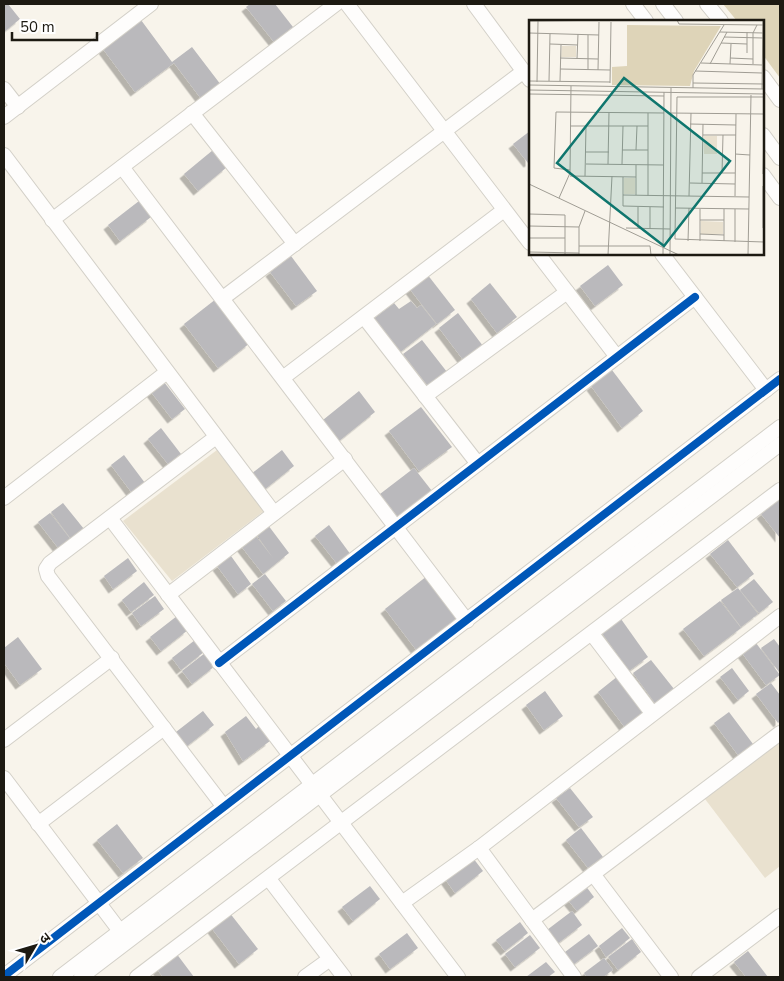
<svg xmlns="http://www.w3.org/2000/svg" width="784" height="981" viewBox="0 0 784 981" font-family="'Nunito Sans','Noto Sans Devanagari',sans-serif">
	<defs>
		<filter id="shadow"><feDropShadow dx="-4.5" dy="4.5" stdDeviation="0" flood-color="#0004"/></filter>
	</defs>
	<rect width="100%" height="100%" fill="#f8f4eb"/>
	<g fill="#e9e1cf">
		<polygon points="217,450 264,511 172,581 123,521"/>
		<polygon points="780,742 780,866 765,878 705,799"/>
	</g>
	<polygon fill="#ded4b8" points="723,4 780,4 780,78 763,55 763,21 737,21"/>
	<g fill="#bab9bc" filter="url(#shadow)">
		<polygon points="4,4 8,4 20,19 4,32"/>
		<polygon points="250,4 275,4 293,27 274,42 246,7"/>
		<polygon points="141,20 172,62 192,47 221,85 202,100 174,63 135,92 103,49"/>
		<polygon points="530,131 530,162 528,163 513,144"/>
		<polygon points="213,150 227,167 198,191 184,174"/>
		<polygon points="139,201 151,217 120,241 108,225"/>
		<polygon points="291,256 317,291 296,306 270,272"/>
		<polygon points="608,265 623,285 595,306 580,286"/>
		<polygon points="427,274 455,310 437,324 409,288"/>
		<polygon points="490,283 517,317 497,333 471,299"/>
		<polygon points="216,299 250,343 218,368 184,324"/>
		<polygon points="411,301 417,308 421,305 436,324 399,353 373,319 394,303 399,309"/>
		<polygon points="458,313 483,346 464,361 439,328"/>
		<polygon points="422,340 447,372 428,386 403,354"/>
		<polygon points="612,370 643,411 622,428 591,386"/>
		<polygon points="164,382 185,409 172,419 151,392"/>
		<polygon points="359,391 375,412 339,441 323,420"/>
		<polygon points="421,407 452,447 419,471 389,431"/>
		<polygon points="161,428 181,454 168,464 148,439"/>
		<polygon points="282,450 294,466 264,490 251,474"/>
		<polygon points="124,455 148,487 135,497 111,465"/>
		<polygon points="414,468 432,491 398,517 380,494"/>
		<polygon points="780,499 780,538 761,514"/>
		<polygon points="63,503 84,529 71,539 51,512"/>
		<polygon points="50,513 71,540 59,549 38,522"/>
		<polygon points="268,525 289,553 263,574 241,546 255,535 273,558 256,534"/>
		<polygon points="329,525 351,555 338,565 315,536"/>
		<polygon points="728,540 754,574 737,587 710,554"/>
		<polygon points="231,556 251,584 238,594 217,566"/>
		<polygon points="128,558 137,571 113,589 104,576"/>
		<polygon points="265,574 286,601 273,611 252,584"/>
		<polygon points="427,576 461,620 417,651 385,609"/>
		<polygon points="754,579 773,602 759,613 740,590"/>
		<polygon points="144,582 154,595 131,612 122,600"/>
		<polygon points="738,588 758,614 741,627 721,600"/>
		<polygon points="155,596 164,609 141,626 132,613"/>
		<polygon points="720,601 741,628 704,656 683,629"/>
		<polygon points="177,616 188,630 161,651 150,637"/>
		<polygon points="621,619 648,657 629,671 602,633"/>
		<polygon points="18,637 42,669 20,685 4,663 4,648"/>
		<polygon points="774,639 780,647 779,672 761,648"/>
		<polygon points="195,640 204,652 181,670 172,658"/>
		<polygon points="756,643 780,675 766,685 742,653"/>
		<polygon points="205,653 215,666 192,684 182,671"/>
		<polygon points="651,660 674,689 655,703 633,673"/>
		<polygon points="732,668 749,691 738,700 720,677"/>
		<polygon points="618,676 647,714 626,729 598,692"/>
		<polygon points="771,683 780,695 780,721 778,723 756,694"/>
		<polygon points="545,691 563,716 544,730 526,705"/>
		<polygon points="203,711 214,725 187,746 176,732"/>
		<polygon points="729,712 753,744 738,755 714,723"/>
		<polygon points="246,716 256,729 259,726 270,741 243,761 225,732"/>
		<polygon points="570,788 593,817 579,827 556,798"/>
		<polygon points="117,824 143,858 123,873 97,840"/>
		<polygon points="581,828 603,857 588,868 566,840"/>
		<polygon points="473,858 483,871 455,893 445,879"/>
		<polygon points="585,885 594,897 577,911 567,899"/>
		<polygon points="370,886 380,899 353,921 342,907"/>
		<polygon points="572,911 582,925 557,944 547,930"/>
		<polygon points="229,912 258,949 239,964 210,926"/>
		<polygon points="520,922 528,933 505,951 496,940"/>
		<polygon points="622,928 630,938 606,957 599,946"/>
		<polygon points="407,933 418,948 390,969 379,954"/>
		<polygon points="589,934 598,946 574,964 565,952"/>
		<polygon points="530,935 540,948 515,967 505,954"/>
		<polygon points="632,939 641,952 618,970 608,957"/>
		<polygon points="748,951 768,977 746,977 734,962"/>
		<polygon points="176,953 194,977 163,977 156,968"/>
		<polygon points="604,958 613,970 603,977 587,977 584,973"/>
		<polygon points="546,962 555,972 548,977 526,977"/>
	</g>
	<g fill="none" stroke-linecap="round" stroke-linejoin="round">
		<g stroke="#d3d0c8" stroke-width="16">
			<g id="minor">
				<polyline points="347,4 530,243"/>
				<polyline points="474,4 530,80"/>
				<polyline points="633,4 646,21"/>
				<polyline points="663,4 676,21"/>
				<polyline points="707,4 721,21"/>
				<polyline points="763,77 780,100"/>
				<polyline points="4,89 18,107"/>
				<polyline points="192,113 295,244"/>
				<polyline points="4,117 151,4"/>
				<polyline points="763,135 780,158"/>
				<polyline points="4,155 274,513"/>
				<polyline points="122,167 467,621"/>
				<polyline points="763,175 780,198"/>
				<polyline points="52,220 336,4"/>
				<polyline points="538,254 617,357"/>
				<polyline points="662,254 766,390"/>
				<polyline points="223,298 524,71"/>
				<polyline points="364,317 478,464"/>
				<polyline points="284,377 504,210"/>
				<polyline points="425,396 567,292"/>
				<polyline points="216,437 50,563 46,569 48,576 224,807"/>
				<polyline points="4,498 167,372"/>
				<polyline points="110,518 458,977"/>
				<polyline points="168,595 345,459"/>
				<polyline points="592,634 652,713"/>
				<polyline points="219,663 695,297"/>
				<polyline points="4,740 112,658"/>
				<polyline points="4,778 126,939"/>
				<polyline points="38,824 164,728"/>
				<polyline points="479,848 574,977"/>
				<polyline points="593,874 671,977"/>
				<polyline points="269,879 344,977"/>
				<polyline points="402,903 479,848 780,616"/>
				<polyline points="532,920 780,733"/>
				<polyline points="4,976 780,379"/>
				<polyline points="60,977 780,427"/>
				<polyline points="81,977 780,444"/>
				<polyline points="137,977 780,490"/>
				<polyline points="305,977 330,959"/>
				<polyline points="699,977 780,916"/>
			</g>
		</g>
		<use href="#minor" stroke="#fefdfc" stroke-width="14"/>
		<g stroke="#fff" stroke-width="11">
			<g id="cycleway">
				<polyline points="219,663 695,297"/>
				<polyline points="4,976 780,379"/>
			</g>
		</g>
		<use href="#cycleway" stroke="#0057b8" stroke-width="8"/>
	</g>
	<g transform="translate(529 20)">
		<rect width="235" height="235" fill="#f8f4eb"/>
		<path d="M 33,26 L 47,26 L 47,37 L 32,37 ZM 175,116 L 188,116 L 188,134 L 175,134 ZM 95,158 L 106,158 L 106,174 L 95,174 ZM 172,201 L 194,202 L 194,214 L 172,214 Z" fill="#e9e1cf"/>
		<path d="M 98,5 L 192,6 L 165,51 L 161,66 L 83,65 L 83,47 L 98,46 Z" fill="#ded4b8"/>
		<path fill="none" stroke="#a09d94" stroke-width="1" d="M 148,0 L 150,4 L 234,5M 0,1 L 97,0M 191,12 L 235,13M 0,13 L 70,15M 195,17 L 234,18M 192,23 L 218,24M 21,24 L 49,25M 218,33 L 218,12M 31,38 L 69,39M 201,38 L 224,39M 48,39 L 49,14M 172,43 L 233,45M 181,44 L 198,12M 201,44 L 202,24M 224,44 L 224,13 L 228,5M 31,49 L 81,50M 59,50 L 59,15M 69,50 L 70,2M 166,51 L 233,53M 0,61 L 81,62M 20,61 L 21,14M 31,61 L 32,25M 8,62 L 9,1M 81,63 L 82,2M 164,63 L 235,64M 0,65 L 235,69M 164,68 L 164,55 L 195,5M 233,69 L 234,0M 0,70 L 235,74M 0,74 L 135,76M 235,77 L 148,77 L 146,219 L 235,222M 141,93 L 235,94M 161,104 L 207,105M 41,106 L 119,106M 174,115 L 207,115M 93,130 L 119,130M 107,130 L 108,106M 57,132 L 80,132M 206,134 L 221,135M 57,144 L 135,145M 79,144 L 80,92M 93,144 L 94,106M 41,150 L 25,148 L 27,92 L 135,93M 173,153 L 206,153M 193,153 L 194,115M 234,154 L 235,106M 41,156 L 107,157M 56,156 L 57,106M 94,157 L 94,186 L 135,187M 161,163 L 206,164M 173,163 L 174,104M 0,164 L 150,235M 94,175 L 220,177M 107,175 L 107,145M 119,176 L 119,93M 160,176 L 162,93M 206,176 L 207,94M 30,178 L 41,153 L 42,66M 146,188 L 220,189M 0,194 L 36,195 L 36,235M 171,200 L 195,200M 0,206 L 50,207M 97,208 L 141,209M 109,208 L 109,187M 234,208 L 234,166M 121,209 L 121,187M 171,214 L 195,215M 0,218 L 36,218M 159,221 L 160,188M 171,221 L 171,189M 195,221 L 195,189M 206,222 L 206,189M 50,226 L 121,226 L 122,235M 0,232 L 50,233M 50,234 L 50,207 L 56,191M 79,235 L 83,156M 134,235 L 135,72M 141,235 L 142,68M 219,235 L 222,75"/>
		<path fill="#0f766e" fill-opacity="0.15" stroke="#0f766e" stroke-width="2.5" d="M 95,58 L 201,141 L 135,226 L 28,143 Z"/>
		<rect width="235" height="235" fill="none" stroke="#1d1a12" stroke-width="2.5"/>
	</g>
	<rect width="784" height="981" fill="none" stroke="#1d1a12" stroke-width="10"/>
	<g transform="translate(35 946) rotate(52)" stroke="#ffffff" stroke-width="4" paint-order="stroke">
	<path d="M0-4L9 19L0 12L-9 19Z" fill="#1d1a12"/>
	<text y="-8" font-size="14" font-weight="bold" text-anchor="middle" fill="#1d1a12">उ</text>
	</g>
	<path d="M12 32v8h85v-8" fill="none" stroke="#1d1a12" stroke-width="2.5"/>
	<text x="20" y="32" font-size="15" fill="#1d1a12" stroke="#ffffff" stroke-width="4" paint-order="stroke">50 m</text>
</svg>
